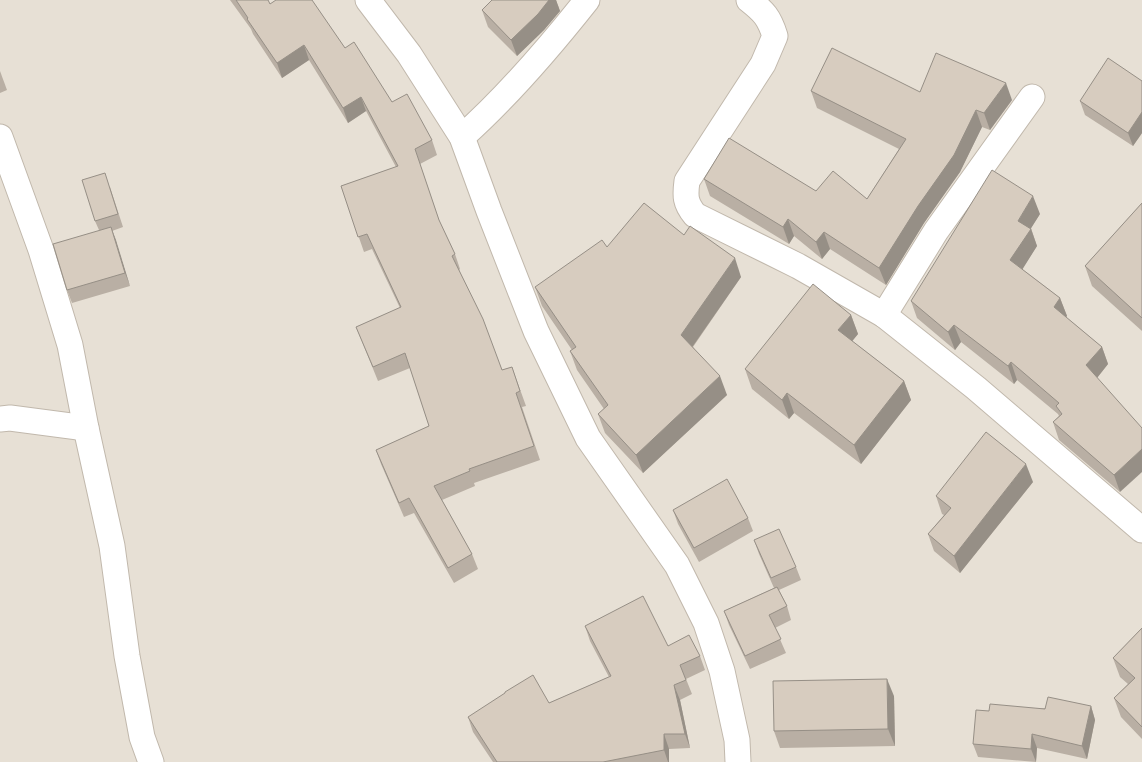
<svg xmlns="http://www.w3.org/2000/svg" width="1142" height="762" viewBox="0 0 1142 762" font-family="Overpass,sans-serif">
	<rect width="100%" height="100%" fill="#f3eee6"/>
	<rect fill="#e7e0d5" x="0" y="0" width="1142" height="762"/>
	<g fill="none" stroke-linecap="round" stroke-linejoin="round">
		<g stroke="#c1b8ac" stroke-width="27">
			<g id="street">
				<polyline points="368,0 409,54 462,137 489,211 536,331 588,438 677,565 706,623 722,671 737,740 738,762"/>
				<path d="M 749,0 C 764,12 769,17 775,36 L 763,64 L 687,181 C 685,196 685,203 695,215 L 798,266 L 884,315 L 976,388 L 1142,530"/>
				<polyline points="0,137 41,250 70,345 86,428 112,546 127,656 142,737 151,762"/>
				<path d="M 462,137 C 508,96 549,48 587,0"/>
				<polyline points="884,315 936,231 1032,97"/>
				<polyline points="0,419 10,418 86,428"/>
			</g>
		</g>
		<use href="#street" stroke="#fff" stroke-width="25"/>
	</g>
	<g fill="#b9afa4">
		<polygon points="230,0 268,0 270,4 345,48 392,102 432,140 437,155 420,164 440,223 455,254 460,269 459,270 502,370 512,367 526,406 522,407 540,460 474,483 475,486 442,500 472,554 478,569 454,583 414,513 404,517 381,464 376,450 429,426 410,368 378,381 356,327 400,308 372,249 364,252 341,186 396,167 366,111 348,123 309,60 282,78 253,34 251,29"/>
		<polygon points="492,0 556,0 560,11 544,30 517,56 488,27 482,10"/>
		<polygon points="0,71 7,90 0,93"/>
		<polygon points="1142,81 1142,133 1133,146 1085,115 1080,101"/>
		<polygon points="811,91 920,92 1012,100 990,130 982,127 960,172 924,223 886,285 830,249 822,259 794,236 789,244 710,196 704,179 816,191 867,199 899,149 817,108"/>
		<polygon points="110,187 123,227 112,231 130,286 72,303 67,290 99,230 95,221"/>
		<polygon points="1142,203 1142,331 1092,286 1085,266"/>
		<polygon points="1040,214 1031,228 1037,246 1022,269 1060,298 1067,316 1066,317 1102,347 1108,364 1097,378 1120,492 1059,440 1053,422 1059,416 1058,414 1017,380 1014,384 961,342 955,350 917,318 911,301"/>
		<polygon points="684,235 741,277 693,347 727,395 643,473 605,433 598,414 604,409 577,370 570,351 572,350 542,306 535,287 607,247"/>
		<polygon points="851,315 858,334 852,341 904,381 911,400 861,464 794,413 789,419 752,389 745,369"/>
		<polygon points="1033,482 960,573 934,551 928,534 944,515 942,514 936,496"/>
		<polygon points="673,510 748,518 753,531 699,562 678,524"/>
		<polygon points="754,540 796,567 801,580 779,590 787,606 791,620 775,628 786,653 750,669 729,625 724,611 774,588 759,554"/>
		<polygon points="585,626 668,646 700,656 705,670 686,679 692,694 680,700 690,748 669,749 669,762 493,762 473,732 468,717 549,703 609,677 590,641"/>
		<polygon points="1142,628 1142,739 1121,717 1114,698 1128,684 1120,677 1113,658"/>
		<polygon points="894,696 895,746 780,748 774,731"/>
		<polygon points="1091,706 1095,720 1087,759 1037,748 1036,762 978,757 973,744 989,711"/>
	</g>
	<g fill="#968f86">
		<polygon points="549,0 556,0 560,11 544,30 517,56 511,40"/>
		<polygon points="304,45 309,60 282,78 277,63"/>
		<polygon points="1006,83 1012,100 990,130 984,113"/>
		<polygon points="361,97 366,111 348,123 343,108"/>
		<polygon points="976,110 982,127 960,172 924,223 886,285 879,268"/>
		<polygon points="1142,112 1142,133 1133,146 1128,133"/>
		<polygon points="1033,196 1040,214 1028,233 1031,229 1037,246 1017,278 1010,260 1018,221"/>
		<polygon points="788,219 794,236 789,244 783,227"/>
		<polygon points="111,227 116,240 130,286 125,273"/>
		<polygon points="824,232 830,249 822,259 816,242"/>
		<polygon points="735,258 741,277 688,353 681,335"/>
		<polygon points="1060,298 1067,316 1060,324 1054,307"/>
		<polygon points="851,315 858,334 845,350 838,330"/>
		<polygon points="954,325 961,342 955,350 948,332"/>
		<polygon points="1102,347 1108,364 1093,383 1086,365"/>
		<polygon points="1011,362 1017,380 1014,384 1008,366"/>
		<polygon points="720,376 727,395 643,473 636,455"/>
		<polygon points="904,381 911,400 861,464 854,445"/>
		<polygon points="787,393 794,413 789,419 782,400"/>
		<polygon points="1142,449 1142,472 1120,492 1114,475"/>
		<polygon points="1026,464 1033,482 960,573 954,556"/>
		<polygon points="887,679 894,696 895,746 888,729"/>
		<polygon points="674,685 680,700 690,748 685,734"/>
		<polygon points="1091,706 1095,720 1087,759 1082,746"/>
		<polygon points="664,734 669,749 669,762 668,762 664,750"/>
		<polygon points="1032,734 1037,748 1036,762 1031,749"/>
	</g>
	<g fill="#d7ccbf" stroke="#968f86">
		<polygon points="236,0 268,0 270,4 276,0 312,0 345,48 354,42 392,102 407,94 432,140 415,149 439,220 455,254 452,256 483,319 502,370 512,367 520,391 516,393 534,446 469,469 470,471 434,486 472,554 448,568 409,498 399,503 376,450 429,426 405,353 373,367 356,327 401,307 367,234 358,237 341,186 398,166 361,97 343,108 304,45 277,63 247,19 248,18"/>
		<polygon points="492,0 549,0 538,14 511,40 482,10"/>
		<polygon points="832,48 920,92 936,53 1006,83 984,113 976,110 954,155 918,206 879,268 824,232 816,242 788,219 783,227 704,179 729,138 816,191 833,171 867,199 906,139 811,91"/>
		<polygon points="1108,58 1142,81 1142,112 1128,133 1080,101"/>
		<polygon points="992,170 1033,196 1018,221 1031,229 1010,260 1060,298 1054,307 1102,347 1086,365 1142,428 1142,449 1114,475 1053,422 1062,414 1056,406 1059,403 1011,362 1008,366 954,325 948,332 911,301"/>
		<polygon points="105,173 118,214 95,221 82,180"/>
		<polygon points="644,203 684,235 690,226 735,258 681,335 720,376 636,455 598,414 608,405 570,351 576,347 535,287 602,240 607,247"/>
		<polygon points="1142,203 1142,318 1085,266"/>
		<polygon points="111,227 125,273 67,290 53,244"/>
		<polygon points="813,284 851,315 838,330 904,381 854,445 787,393 782,400 745,369"/>
		<polygon points="986,432 1026,464 954,556 928,534 951,508 936,496"/>
		<polygon points="727,479 748,518 694,548 673,510"/>
		<polygon points="779,529 796,567 771,578 754,540"/>
		<polygon points="777,587 787,606 769,615 781,639 745,656 724,611"/>
		<polygon points="643,596 668,646 689,635 700,656 680,665 686,680 674,685 685,734 664,734 664,750 603,762 497,762 468,717 505,693 505,692 533,675 549,703 611,676 585,626"/>
		<polygon points="1142,628 1142,727 1114,698 1135,678 1113,658"/>
		<polygon points="887,679 888,729 774,731 773,681"/>
		<polygon points="1048,697 1091,706 1082,746 1032,734 1031,749 973,744 976,710 989,711 990,704 1045,709"/>
	</g>
</svg>
